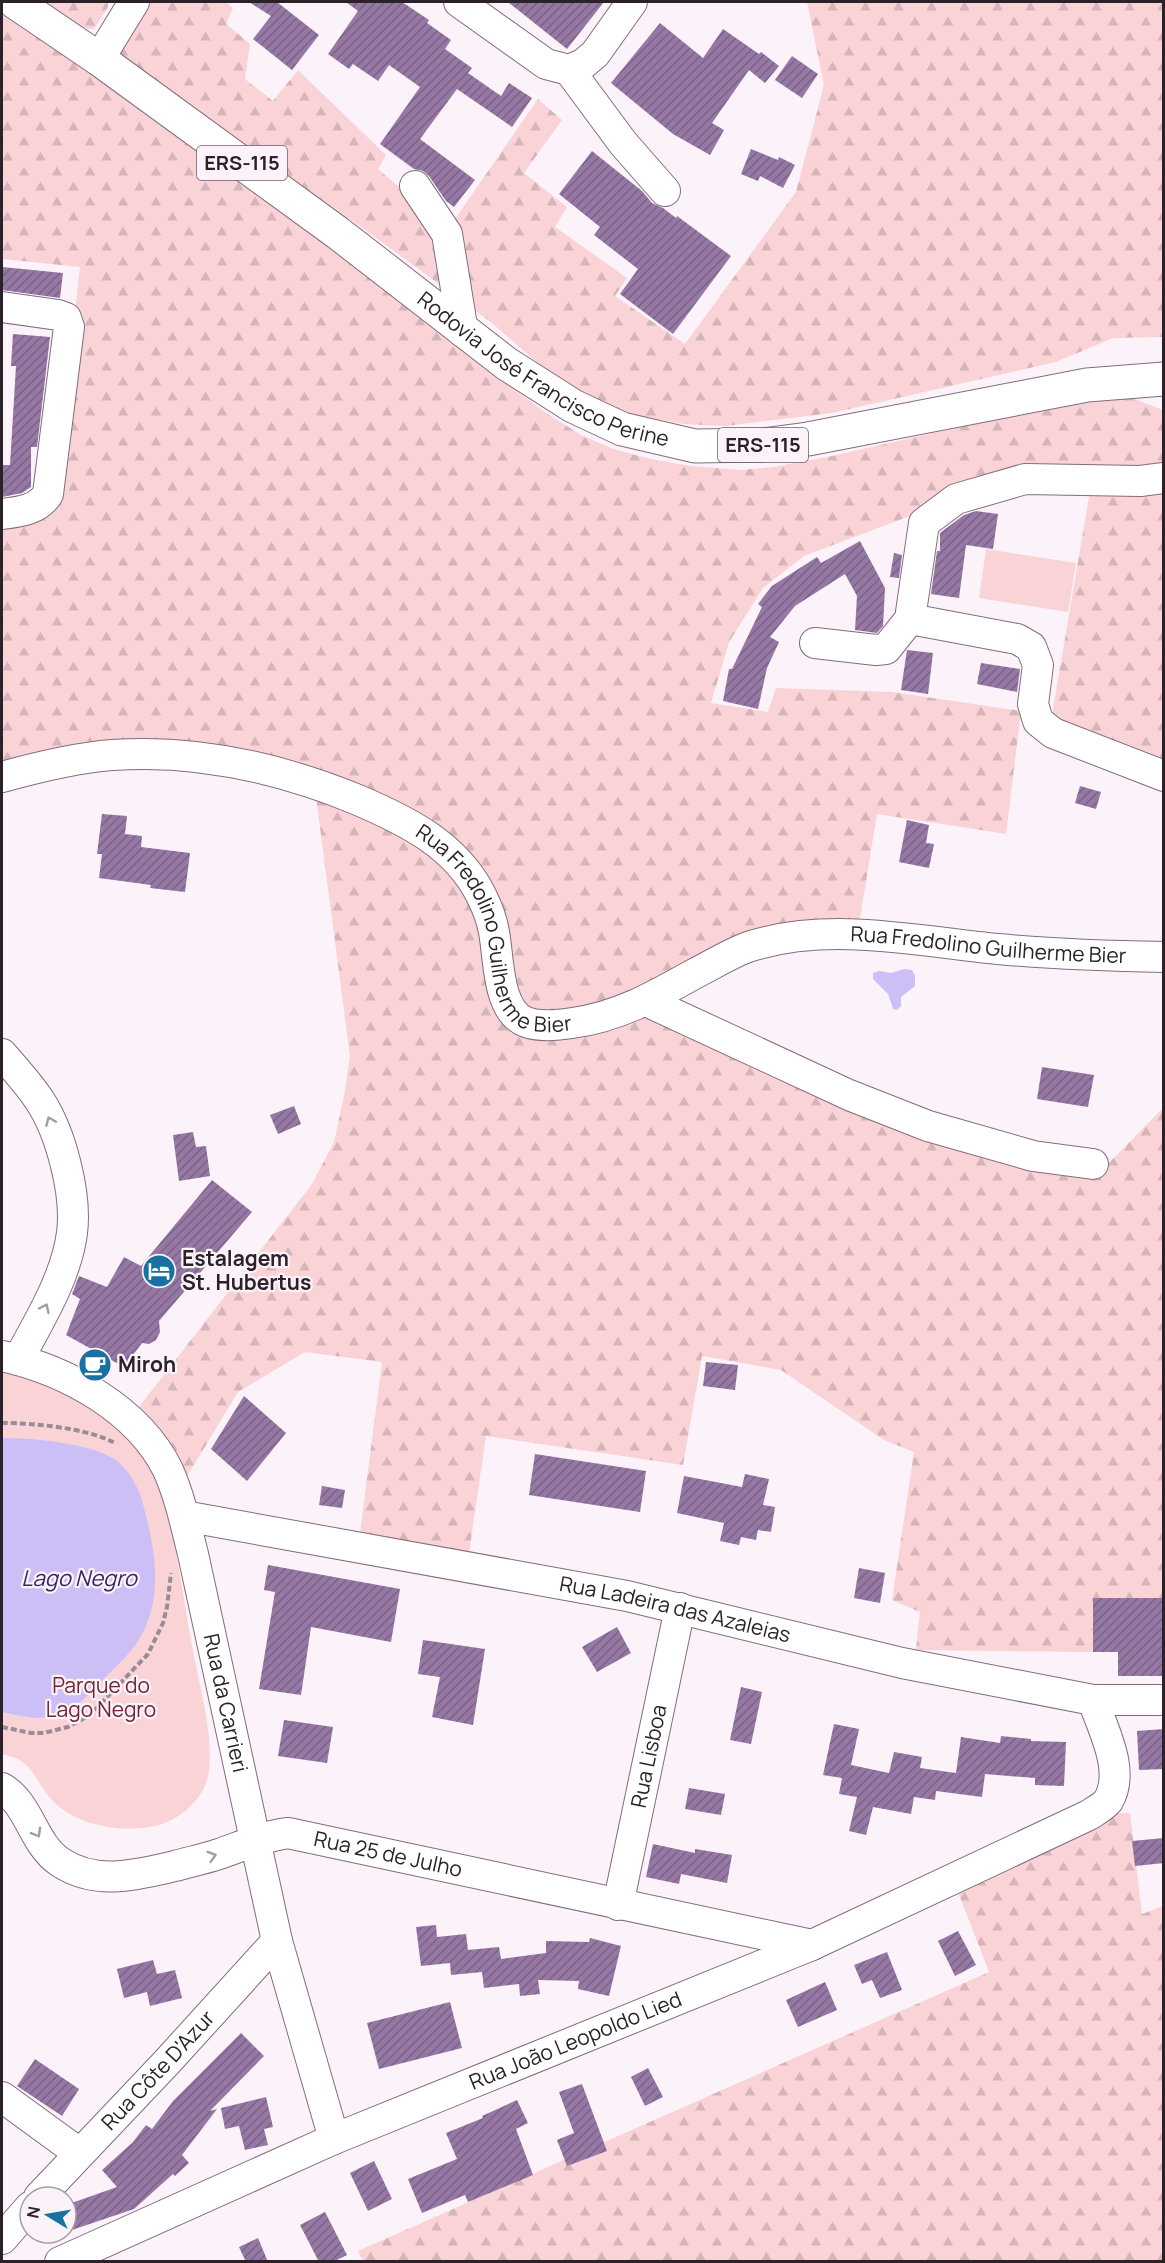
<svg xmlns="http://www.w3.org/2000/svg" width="1165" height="2263" viewBox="0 0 1165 2263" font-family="Manrope,sans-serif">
	<defs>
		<pattern id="forest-firs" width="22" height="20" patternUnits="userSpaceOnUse" patternTransform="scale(1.5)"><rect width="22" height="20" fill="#fad3d7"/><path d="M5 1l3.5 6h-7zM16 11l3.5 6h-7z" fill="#d6b5b9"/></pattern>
		<pattern id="building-hatch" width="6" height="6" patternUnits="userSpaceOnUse" patternTransform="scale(1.5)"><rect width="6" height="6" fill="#9678a5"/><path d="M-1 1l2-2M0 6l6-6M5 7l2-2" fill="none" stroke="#7b6286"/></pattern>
	</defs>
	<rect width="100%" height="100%" fill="#fcf2fa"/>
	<g fill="url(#forest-firs)">
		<path d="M 41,2 L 108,2 L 108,7 L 94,29 C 74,30 56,12 41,2 Z"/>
		<polygon points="146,2 226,2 233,8 226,24 250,44 245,79 273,101 298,70 386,155 378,169 448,229 538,99 562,120 524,173 567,207 555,227 627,278 615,296 685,344 796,192 824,85 807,2 1163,2 1163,337 1113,338 1056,362 832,413 725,426 684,424 633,415 588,396 554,377 492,323 364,229 123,59 119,51"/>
		<polygon points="2,12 35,32 292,216 494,375 549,415 583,436 611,448 646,458 691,466 741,470 773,467 832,456 1074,401 1130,397 1163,410 1163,471 1026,472 804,556 763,588 729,642 711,703 768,712 776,688 892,692 1021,711 1006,834 877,814 859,924 638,990 571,1013 527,1010 517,997 512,954 500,907 421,818 84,745 27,754 2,761 2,521 55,502 80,267 2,259"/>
		<polygon points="1163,484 1163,769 1051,721 1091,485"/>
		<polygon points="316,797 408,837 440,863 460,888 473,908 482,931 490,996 564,1037 615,1030 655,1014 1100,1172 1163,1108 1163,1598 1093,1598 1093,1652 916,1650 920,1612 892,1600 914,1452 884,1440 781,1370 702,1356 683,1465 486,1436 468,1560 359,1541 382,1362 305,1352 238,1392 186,1478 135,1412 312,1184 334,1142 344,1096 350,1056"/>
		<polygon points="1110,1813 1130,1813 1142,1914 1163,1906 1163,2261 363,2262 358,2251 989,1972 958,1892"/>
	</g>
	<g fill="#fad3d7">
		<polygon points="986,549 1076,563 1068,612 979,598"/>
		<path d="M 2,1369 C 22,1376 43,1381 62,1389 C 76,1394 89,1404 102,1412 C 109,1416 119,1420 125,1425 C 132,1431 155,1475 159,1484 C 176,1536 182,1592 192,1645 C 198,1681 217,1744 207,1780 C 201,1801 177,1822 155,1826 C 122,1833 77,1826 53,1801 C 32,1779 37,1762 2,1754 Z"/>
	</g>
	<g fill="#ccbff5">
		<polygon points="904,969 912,970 915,976 915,986 901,997 901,1006 897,1010 893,1009 888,994 873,979 873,973 879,971 891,973"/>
		<path d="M 2,1438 C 32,1438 93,1443 117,1461 C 136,1477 142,1497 147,1520 C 157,1562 162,1606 136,1644 C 128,1656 115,1667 105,1678 C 68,1717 56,1725 2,1712 Z"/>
	</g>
	<g fill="url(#building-hatch)">
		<polygon points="249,2 277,2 319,35 292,70 253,39 271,16"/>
		<polygon points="346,2 402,2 429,20 427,23 451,40 445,49 472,68 468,73 501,96 509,83 532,98 512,127 457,89 420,139 475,180 454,207 446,201 429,176 423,171 414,169 380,144 420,87 389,65 378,81 353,64 349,69 328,54 358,11"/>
		<polygon points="508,2 604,2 567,49"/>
		<polygon points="660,23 703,58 723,29 759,54 761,52 779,66 765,83 749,70 712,123 724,130 710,155 673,134 611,83"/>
		<polygon points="792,56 818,74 802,98 775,80"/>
		<polygon points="751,149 778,160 779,157 795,165 783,188 760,176 758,181 741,174"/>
		<polygon points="592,151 642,191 652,203 663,208 676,218 677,216 731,256 673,334 620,294 638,269 594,235 600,227 559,194"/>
		<polygon points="2,267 63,273 60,298 2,290"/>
		<polygon points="13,334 50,337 37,447 31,447 31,487 22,493 2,497 2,465 10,465 16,366 11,366"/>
		<polygon points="976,511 998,514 993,549 966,545 959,598 931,594 937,551 940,551 940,533 964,515"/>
		<polygon points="860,541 885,588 883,626 877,633 855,630 857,596 845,574 795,606 770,637 779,642 767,668 758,709 723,701 729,669 732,669 762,607 758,604 772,586 817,557 821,563"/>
		<polygon points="894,553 902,555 899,578 890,577"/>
		<polygon points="907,650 933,653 928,694 901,690"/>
		<polygon points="981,663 1020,669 1017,692 977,684"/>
		<polygon points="1080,786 1101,792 1096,809 1075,803"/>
		<polygon points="102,814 127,816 125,834 142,836 141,847 190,853 185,892 150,888 151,885 99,878 102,854 97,854"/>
		<polygon points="907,820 929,825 926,843 934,844 929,868 899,862"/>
		<polygon points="1042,1067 1094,1075 1088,1107 1037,1099"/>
		<polygon points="294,1106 301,1124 278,1134 270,1115"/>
		<polygon points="193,1132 196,1147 206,1146 210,1176 179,1181 173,1135"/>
		<polygon points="212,1180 252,1212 159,1321 160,1332 156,1340 149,1344 142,1343 124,1367 66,1335 80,1299 72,1294 79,1276 107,1287 124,1257 141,1266"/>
		<polygon points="706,1362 738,1365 735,1390 703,1386"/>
		<polygon points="244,1396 286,1433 247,1481 211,1449"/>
		<polygon points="535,1454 646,1471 640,1512 529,1495"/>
		<polygon points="745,1474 769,1479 763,1505 775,1507 771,1532 758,1530 756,1540 741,1537 739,1545 720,1541 724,1523 677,1513 684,1476 742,1487"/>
		<polygon points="322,1486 345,1490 342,1508 319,1505"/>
		<polygon points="268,1565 400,1589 391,1642 311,1627 301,1695 259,1689 275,1592 264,1590"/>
		<polygon points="859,1568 885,1573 880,1603 854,1598"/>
		<polygon points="1093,1598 1164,1598 1164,1676 1118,1676 1118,1652 1093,1652"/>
		<polygon points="617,1627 631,1653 597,1672 582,1647"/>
		<polygon points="423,1640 485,1649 473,1725 432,1717 440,1677 418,1674"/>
		<polygon points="741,1687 762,1692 751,1744 730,1740"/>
		<polygon points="284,1720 333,1727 327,1763 278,1756"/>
		<polygon points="834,1724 859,1729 851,1765 889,1773 894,1752 922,1757 920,1768 956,1773 961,1737 1000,1743 1001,1736 1031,1739 1031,1741 1066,1742 1064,1786 1035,1785 1035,1778 985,1774 982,1797 936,1791 935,1800 914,1797 911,1814 873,1807 866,1835 849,1831 857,1797 839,1794 842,1778 823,1775"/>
		<polygon points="1164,1729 1164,1769 1139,1770 1137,1731"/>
		<polygon points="689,1788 725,1794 721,1815 685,1809"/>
		<polygon points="1164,1838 1164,1863 1135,1866 1132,1841"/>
		<polygon points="653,1844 695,1853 695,1849 732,1855 727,1883 681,1874 679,1884 646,1877"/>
		<polygon points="436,1925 437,1937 466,1934 468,1950 499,1947 501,1959 546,1953 546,1941 589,1942 590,1938 621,1946 609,1996 578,1989 579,1981 538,1980 540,1994 520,1996 519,1984 484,1988 482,1972 451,1975 450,1963 421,1966 416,1927"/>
		<polygon points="958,1931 976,1965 955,1976 938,1941"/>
		<polygon points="887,1952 902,1990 880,1998 872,1980 862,1984 854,1965"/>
		<polygon points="153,1960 157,1974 175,1970 182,1998 150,2006 147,1992 124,1998 117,1969"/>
		<polygon points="825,1982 837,2010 798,2027 786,2000"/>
		<polygon points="450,2002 462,2048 379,2069 367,2023"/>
		<polygon points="241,2033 264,2056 210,2111 217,2109 182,2155 189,2163 175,2176 173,2174 134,2209 66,2232 66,2205 117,2187 102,2170 133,2142 146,2125 152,2129 173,2101"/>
		<polygon points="35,2059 79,2089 62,2116 17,2086"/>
		<polygon points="648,2068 663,2097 645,2106 631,2077"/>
		<polygon points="582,2084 607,2151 567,2166 557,2140 574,2133 559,2092"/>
		<polygon points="266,2097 273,2127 264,2129 268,2145 245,2150 239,2126 225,2129 221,2108"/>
		<polygon points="517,2100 528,2123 516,2129 533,2175 468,2202 465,2195 422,2213 408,2179 457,2159 446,2133 483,2118 482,2116"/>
		<polygon points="374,2161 392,2199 368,2211 350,2173"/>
		<polygon points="325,2212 347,2255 333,2262 319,2262 300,2225"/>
		<polygon points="258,2238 268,2262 246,2262 239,2247"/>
	</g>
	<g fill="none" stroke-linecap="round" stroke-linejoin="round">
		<g stroke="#826c7d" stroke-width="32">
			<g id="minor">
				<polyline points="459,2 546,64 569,70 583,64 595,54 632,2"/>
				<polyline points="99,59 134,2"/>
				<polyline points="569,70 623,143 665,191"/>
				<polyline points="415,186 447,234 463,332"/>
				<path d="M 2,307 L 58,315 L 66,318 L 69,327 L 48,494 C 38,510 19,512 2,514"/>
				<polyline points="910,619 1017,639 1031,647 1038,665 1033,704 1038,721 1053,733 1164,776"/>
				<polyline points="815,643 876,650 886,649 910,619 924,523 956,499 1025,479 1140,481 1164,478"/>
				<path id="s1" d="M 2,777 C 38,767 74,758 112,755 C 196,749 280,768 358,800 C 407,821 456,845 481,895 C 487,907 492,919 494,932 C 499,958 497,1011 526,1022 C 539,1027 559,1025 572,1023 C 618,1017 655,996 694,974 C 712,965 729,954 748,947 C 828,921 917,941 998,949 C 1053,954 1108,956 1164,957"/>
				<polyline points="646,1001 849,1095 928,1126 1033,1156 1093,1164"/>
				<path d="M 2,1054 C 15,1069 29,1084 40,1101 C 61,1133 77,1194 72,1233 C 66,1278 39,1321 18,1360"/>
				<path id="s2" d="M 2,1356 C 66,1370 138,1409 168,1470 C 180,1497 186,1526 193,1554 L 277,1941 L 334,2139"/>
				<path id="s3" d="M 184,1516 L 627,1596 L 902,1663 L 1093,1700 L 1164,1700"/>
				<path id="s4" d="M 2,1788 C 30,1805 33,1844 60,1862 C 96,1886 136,1875 175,1866 C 189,1862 204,1859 219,1854 C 242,1846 264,1836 288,1833 L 812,1945"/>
				<path id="s5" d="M 618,1905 L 680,1608"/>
				<polyline points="2,2097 79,2153"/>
				<path id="s6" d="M 39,2197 L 167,2062 L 277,1941"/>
				<polyline points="2,2239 30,2207"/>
				<path id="s7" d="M 60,2262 L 334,2139 L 812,1945 L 1089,1815 C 1095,1811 1104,1806 1108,1801 C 1126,1771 1103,1730 1093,1700"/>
			</g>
		</g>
		<g stroke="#826c7d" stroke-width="35">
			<g id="major">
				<path id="s8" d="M 15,2 L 99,59 L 338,233 L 507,364 L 573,406 L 622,429 L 695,446 L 763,445 L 808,439 L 1087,385 L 1164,379"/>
			</g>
		</g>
		<g stroke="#978e95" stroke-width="4" stroke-dasharray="6 3" stroke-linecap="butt">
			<path d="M 2,1423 C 34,1423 87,1428 115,1443"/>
			<polyline points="2,1727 31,1733 44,1733 68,1727 90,1715 148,1654 163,1623 167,1607 171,1573"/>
		</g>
		<use href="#minor" stroke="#fff" stroke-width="30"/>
		<use href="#major" stroke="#fff" stroke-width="33"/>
	</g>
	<defs><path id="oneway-chevron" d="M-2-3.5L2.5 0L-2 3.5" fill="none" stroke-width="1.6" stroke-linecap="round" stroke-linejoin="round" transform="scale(1.5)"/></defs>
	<g stroke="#a09c9f">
		<use href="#oneway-chevron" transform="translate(50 1121) rotate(-113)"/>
		<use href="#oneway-chevron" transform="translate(45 1308) rotate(-65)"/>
		<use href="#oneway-chevron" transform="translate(37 1833) rotate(60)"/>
		<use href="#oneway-chevron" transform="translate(212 1856) rotate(-17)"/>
	</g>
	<defs>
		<g id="hotel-disc" transform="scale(1.725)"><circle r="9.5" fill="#1871a0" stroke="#fcf2fa"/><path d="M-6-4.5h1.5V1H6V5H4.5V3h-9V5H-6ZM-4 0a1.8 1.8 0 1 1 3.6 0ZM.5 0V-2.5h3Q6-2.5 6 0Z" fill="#fff"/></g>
		<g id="cafe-disc" transform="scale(1.725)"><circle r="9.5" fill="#1871a0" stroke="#fcf2fa"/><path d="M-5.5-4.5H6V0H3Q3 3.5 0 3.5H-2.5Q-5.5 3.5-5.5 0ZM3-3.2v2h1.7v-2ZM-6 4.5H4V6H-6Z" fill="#fff"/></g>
	</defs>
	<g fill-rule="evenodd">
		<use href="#hotel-disc" x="159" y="1271"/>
		<use href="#cafe-disc" x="95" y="1365"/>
	</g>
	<g text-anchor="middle" stroke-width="4.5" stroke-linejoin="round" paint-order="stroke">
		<g fill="#fcf2fa" stroke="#6a6068" stroke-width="1.5">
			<rect x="197" y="146" width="90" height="34" rx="4.5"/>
			<rect x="718" y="428" width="90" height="34" rx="4.5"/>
		</g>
		<g font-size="20" font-weight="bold" fill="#2b2229">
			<text x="242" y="170">ERS-115</text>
			<text x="763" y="452">ERS-115</text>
		</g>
		<g font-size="21" fill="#2b2229" stroke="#fcf2fa">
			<text dy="7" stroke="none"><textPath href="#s8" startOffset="646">Rodovia José Francisco Perine</textPath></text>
			<text dy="7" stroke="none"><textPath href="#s1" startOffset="570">Rua Fredolino Guilherme Bier</textPath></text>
			<text dy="7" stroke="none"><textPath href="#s1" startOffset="1144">Rua Fredolino Guilherme Bier</textPath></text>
			<text dy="7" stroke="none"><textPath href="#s3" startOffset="500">Rua Ladeira das Azaleias</textPath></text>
			<text dy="7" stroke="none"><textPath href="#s2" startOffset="448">Rua da Carrieri</textPath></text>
			<text dy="7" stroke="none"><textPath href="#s5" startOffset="152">Rua Lisboa</textPath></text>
			<text dy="7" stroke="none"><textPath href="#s4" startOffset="434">Rua 25 de Julho</textPath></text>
			<text dy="7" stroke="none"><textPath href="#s7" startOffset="561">Rua João Leopoldo Lied</textPath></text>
			<text dy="7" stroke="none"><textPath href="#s6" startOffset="174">Rua Côte D'Azur</textPath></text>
		</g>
		<g font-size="21" font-weight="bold" fill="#2b2229" stroke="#fcf2fa" text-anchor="start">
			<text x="182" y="1266">Estalagem<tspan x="182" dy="24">St. Hubertus</tspan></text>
			<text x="118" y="1372">Miroh</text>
		</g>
		<g font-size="21" fill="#6f2533" stroke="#fcf2fa">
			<text x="101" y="1693">Parque do<tspan x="101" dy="24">Lago Negro</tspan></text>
		</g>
		<g font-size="22" font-style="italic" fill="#3a2563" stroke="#fcf2fa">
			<text x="79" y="1586">Lago Negro</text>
		</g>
	</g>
	<rect width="1165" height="2263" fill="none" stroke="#2b2229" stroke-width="6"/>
	<g transform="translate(48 2215) rotate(281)"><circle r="28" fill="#fcf2fa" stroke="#a89fa6" stroke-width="1.5"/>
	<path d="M0-4.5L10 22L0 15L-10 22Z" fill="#1871a0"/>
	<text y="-9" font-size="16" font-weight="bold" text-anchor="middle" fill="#2b2229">N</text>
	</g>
</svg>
